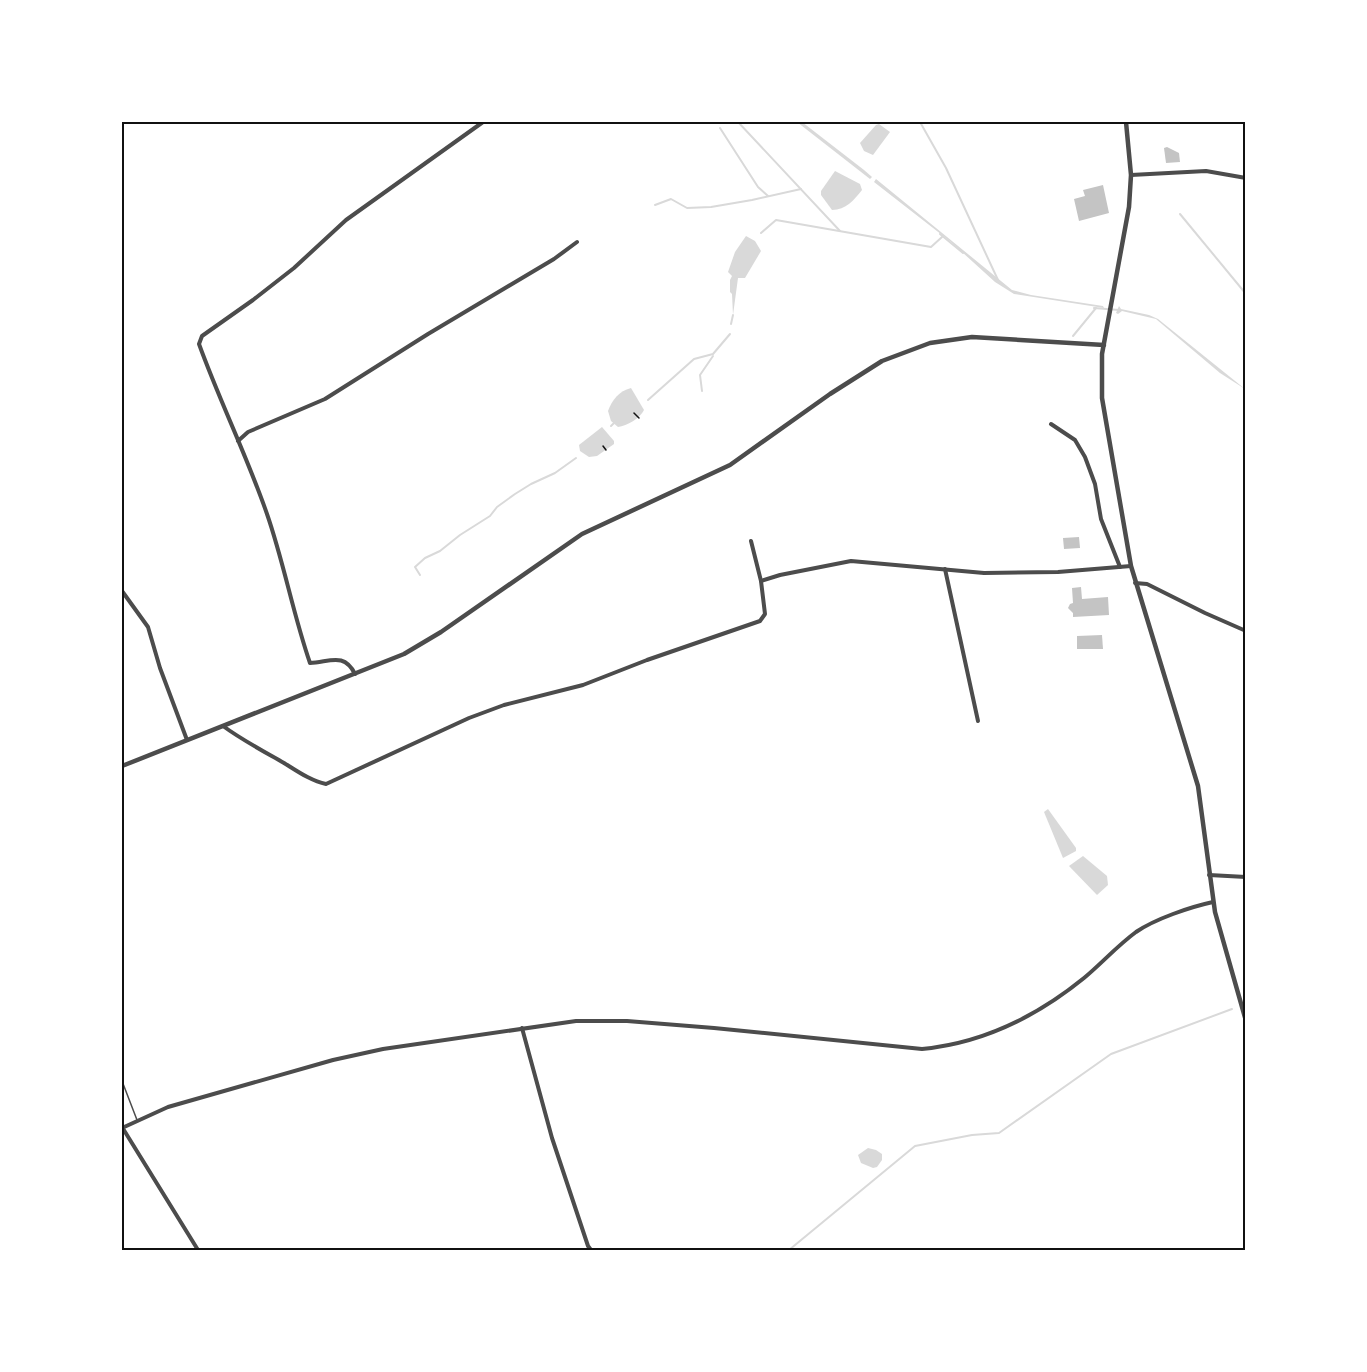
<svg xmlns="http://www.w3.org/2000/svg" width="1367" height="1372" viewBox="0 0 1367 1372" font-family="Helvetica,sans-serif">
	<rect width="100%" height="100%" fill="#fff"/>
	<g fill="#d9d9d9">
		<polygon points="797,122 802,122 864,170 872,177 870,179"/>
		<polygon points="879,124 890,132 873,155 864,151 860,143 876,125"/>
		<path d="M 835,171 L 860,184 L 862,190 C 854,200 846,210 832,210 L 821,195 L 821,191 Z"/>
		<polygon points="876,179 1012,290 1031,295 1103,306 1104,308 1014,294 995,282 951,242 874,182"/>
		<polygon points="746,236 755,241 761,251 745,278 738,278 733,315 732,294 730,292 730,280 732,276 728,272 735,252"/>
		<polygon points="1119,306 1121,309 1149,315 1158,319 1245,389 1220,373 1156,319 1122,311 1118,314 1116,313"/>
		<path d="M 631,388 L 644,410 C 640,418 627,426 618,427 L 611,421 L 608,411 C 612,400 619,391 631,388 Z"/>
		<polygon points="602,427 614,441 614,444 597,456 589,457 580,451 579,445"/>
		<polygon points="1048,809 1076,848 1076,851 1063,858 1044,812"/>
		<polygon points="1083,856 1107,876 1108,885 1097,895 1069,866"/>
		<polygon points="868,1148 876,1150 882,1154 882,1160 877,1167 873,1168 861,1163 858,1155"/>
	</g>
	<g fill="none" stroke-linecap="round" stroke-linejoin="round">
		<g stroke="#d9d9d9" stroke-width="2">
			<polyline points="738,122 840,231"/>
			<polyline points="920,122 946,168 998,280"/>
			<polyline points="720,128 758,187 768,196"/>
			<polyline points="655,205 671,199 687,208 711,207 752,200 801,189"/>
			<polyline points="1180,214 1246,294"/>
			<polyline points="761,233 776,220 931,247 942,237"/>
			<polyline points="940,234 963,253"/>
			<polyline points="1094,308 1119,310"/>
			<polyline points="731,324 733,315"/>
			<polyline points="1073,336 1096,308"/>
			<polyline points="702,391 700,375 713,356"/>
			<polyline points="648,400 694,359 713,354 730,334"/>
			<polyline points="611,426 614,423"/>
			<polyline points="420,575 415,567 425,558 440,551 460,535 490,516 497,507 515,494 531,484 555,473 576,458"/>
			<polyline points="789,1250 915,1146 972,1135 999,1133 1111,1054 1232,1009"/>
		</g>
	</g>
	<g fill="#c4c4c4">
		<polygon points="1167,147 1179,153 1180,162 1166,163 1164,148"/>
		<polygon points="1103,185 1109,213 1079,221 1074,199 1085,196 1083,190"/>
		<polygon points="1079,537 1080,548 1064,549 1063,538"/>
		<polygon points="1081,587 1082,599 1108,597 1109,615 1073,617 1073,613 1068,608 1070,604 1073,603 1072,588"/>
		<polygon points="1102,635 1103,649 1077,649 1077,636"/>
	</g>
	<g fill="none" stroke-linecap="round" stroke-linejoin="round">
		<g stroke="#111" stroke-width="1.5">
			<polyline points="634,413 639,418"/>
			<polyline points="603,446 606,450"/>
		</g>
		<polyline stroke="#4c4c4c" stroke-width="1.5" points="122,1081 137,1120"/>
		<g stroke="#4c4c4c" stroke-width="4">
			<polyline points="1131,175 1206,171 1246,178"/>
			<polyline points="1051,424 1075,440 1085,457 1095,484 1101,519 1120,567"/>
			<polyline points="238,441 248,432 325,399 428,334 554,259 577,242"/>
			<polyline points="945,569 978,721"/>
			<polyline points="761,581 780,575 851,561 984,573 1058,572 1131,566"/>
			<polyline points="1135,583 1147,584 1205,613 1246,631"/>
			<polyline points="122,591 148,627 160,668 187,740"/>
			<path d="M 355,674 C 344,652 330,662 310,663 C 293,614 284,563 267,514 C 247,456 220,402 199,344 L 202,336 L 253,300 L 294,268 L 346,220 L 483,122"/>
			<path d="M 223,726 C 242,740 263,751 284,763 C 297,771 311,781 326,784 L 469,718 L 504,705 L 583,685 L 647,660 L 760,621 L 765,614 L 761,581 L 751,541"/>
			<polyline points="1209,875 1246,877"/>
			<polyline points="522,1028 552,1138 588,1246 591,1250"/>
			<polyline points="122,1127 198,1250"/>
			<path d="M 122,1128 L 168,1107 L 333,1060 L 383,1049 L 576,1021 L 627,1021 L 714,1028 L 922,1049 C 984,1043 1036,1017 1084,978 C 1102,963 1117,946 1136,932 C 1155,919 1190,907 1213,902"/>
		</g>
		<g stroke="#4c4c4c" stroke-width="4.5">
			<polyline points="1126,122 1131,175 1129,207 1102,354 1102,398 1131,566 1198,786 1215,912 1246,1021"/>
			<polyline points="122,766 404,654 441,632 582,534 730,465 830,394 882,361 930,343 972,337 1104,345"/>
		</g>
	</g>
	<rect width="1367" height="1372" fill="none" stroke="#ffffff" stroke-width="246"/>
	<rect x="123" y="123" width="1121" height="1126" fill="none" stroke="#111" stroke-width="2"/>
</svg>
